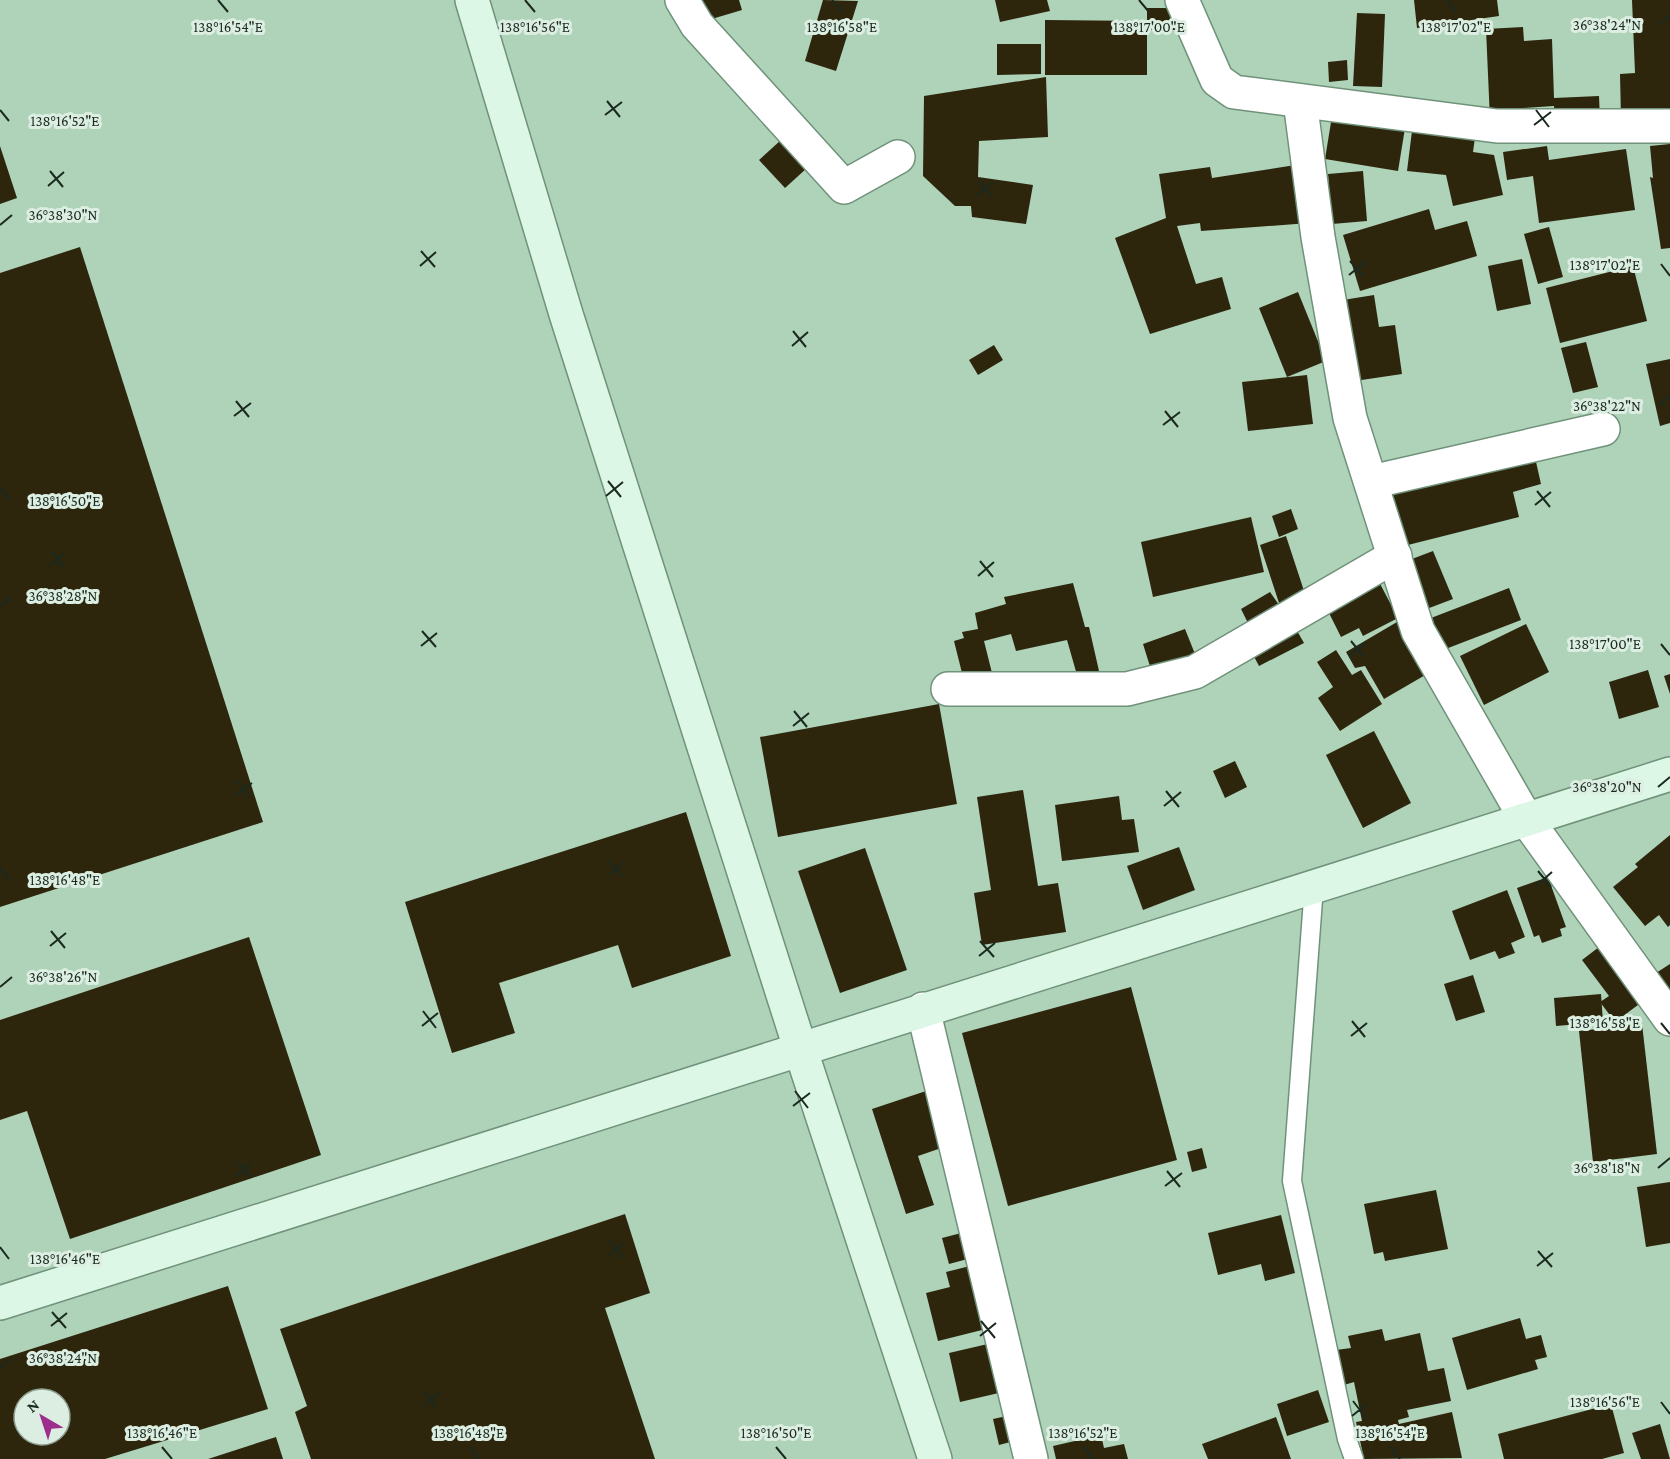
<svg xmlns="http://www.w3.org/2000/svg" width="1670" height="1459" viewBox="0 0 1670 1459" font-family="'Crimson Pro',serif">
	<rect width="100%" height="100%" fill="#aed3b9"/>
	<g fill="#2d260d" fill-rule="evenodd">
		<polygon points="698,0 739,0 742,10 705,21"/>
		<polygon points="823,0 858,1 836,71 805,61"/>
		<polygon points="995,0 1047,0 1050,11 1000,22"/>
		<polygon points="1414,0 1497,0 1499,16 1417,28"/>
		<polygon points="1632,0 1670,0 1670,117 1621,119 1620,74 1635,73"/>
		<polygon points="1147,8 1179,8 1179,30 1147,30 1147,75 1045,75 1045,20 1147,21"/>
		<polygon points="1357,13 1385,14 1382,87 1353,86"/>
		<polygon points="1523,27 1524,41 1552,39 1554,98 1599,96 1600,120 1555,121 1554,106 1523,108 1523,119 1490,120 1486,29"/>
		<polygon points="997,44 1041,44 1041,74 997,75"/>
		<polygon points="1347,60 1348,80 1329,82 1328,62"/>
		<polygon points="1046,77 1048,137 979,141 978,177 1033,185 1026,224 972,217 971,206 955,206 923,176 924,96"/>
		<polygon points="1333,110 1406,122 1398,171 1325,159"/>
		<polygon points="1413,123 1476,130 1473,152 1494,155 1503,195 1453,206 1446,175 1407,171"/>
		<polygon points="781,140 807,168 785,188 759,160"/>
		<polygon points="1670,144 1670,248 1661,249 1650,177 1653,178 1650,146"/>
		<polygon points="0,146 17,198 0,204"/>
		<polygon points="1547,146 1549,160 1626,149 1635,210 1539,223 1533,176 1507,180 1503,152"/>
		<polygon points="1302,164 1309,223 1201,231 1200,223 1177,226 1196,284 1222,277 1231,309 1150,334 1115,238 1166,218 1159,174 1210,167 1212,178"/>
		<polygon points="1363,171 1367,221 1332,224 1328,174"/>
		<polygon points="1429,209 1435,230 1467,221 1477,256 1360,291 1343,235"/>
		<polygon points="1549,227 1563,277 1538,284 1524,234"/>
		<polygon points="80,247 263,822 0,907 0,273"/>
		<polygon points="1522,259 1531,304 1497,311 1488,266"/>
		<polygon points="1633,266 1647,321 1560,343 1546,288"/>
		<polygon points="1298,292 1326,361 1287,377 1259,308"/>
		<polygon points="1374,295 1379,327 1395,325 1402,374 1348,382 1337,301"/>
		<polygon points="1586,342 1598,387 1573,393 1561,348"/>
		<polygon points="994,345 1003,360 978,375 969,360"/>
		<polygon points="1670,359 1670,423 1660,426 1646,364"/>
		<polygon points="1307,375 1313,424 1248,431 1242,382"/>
		<polygon points="1534,453 1541,484 1513,492 1519,517 1400,547 1386,490"/>
		<polygon points="1291,509 1298,529 1279,537 1272,516"/>
		<polygon points="1251,517 1264,572 1153,597 1141,542"/>
		<polygon points="1286,536 1306,597 1280,606 1260,545"/>
		<polygon points="1433,551 1453,599 1424,610 1404,562"/>
		<polygon points="1377,578 1398,618 1363,636 1359,628 1341,637 1325,605"/>
		<polygon points="1073,583 1085,627 1089,627 1099,671 1077,675 1067,640 1016,651 1011,634 984,641 992,673 964,681 954,641 964,638 962,632 978,629 975,613 1006,604 1004,597"/>
		<polygon points="1509,588 1521,620 1443,650 1431,618"/>
		<polygon points="1270,592 1284,612 1252,631 1241,609"/>
		<polygon points="1292,622 1304,643 1259,666 1248,645"/>
		<polygon points="1397,622 1427,674 1384,699 1365,666 1355,668 1346,652"/>
		<polygon points="1526,624 1549,672 1484,705 1460,656"/>
		<polygon points="1185,629 1197,659 1153,676 1143,644"/>
		<polygon points="1336,650 1352,675 1361,670 1382,704 1340,731 1318,698 1333,687 1317,662"/>
		<polygon points="1648,670 1659,707 1619,719 1609,682"/>
		<polygon points="1670,674 1670,694 1664,676"/>
		<polygon points="939,704 957,804 778,837 760,737"/>
		<polygon points="1374,731 1411,803 1363,828 1326,755"/>
		<polygon points="1235,761 1247,787 1225,798 1213,771"/>
		<polygon points="1023,790 1038,886 1058,883 1066,932 982,945 974,893 991,890 977,797"/>
		<polygon points="1119,796 1122,820 1134,819 1139,852 1062,861 1055,805"/>
		<polygon points="686,812 731,956 632,988 618,945 499,983 515,1033 452,1053 405,902"/>
		<polygon points="1670,835 1670,925 1668,927 1659,915 1645,926 1613,887 1638,867 1635,864"/>
		<polygon points="1179,847 1195,890 1143,910 1127,866"/>
		<polygon points="865,848 907,970 840,993 798,871"/>
		<polygon points="1548,877 1566,927 1560,929 1562,936 1542,943 1539,935 1534,937 1517,888"/>
		<polygon points="1507,890 1525,937 1511,943 1515,953 1499,959 1495,951 1470,960 1452,911"/>
		<polygon points="249,937 321,1155 70,1239 27,1111 0,1120 0,1020"/>
		<polygon points="1599,947 1642,1002 1615,1022 1600,1002 1609,996 1582,960"/>
		<polygon points="1670,964 1670,994 1656,973"/>
		<polygon points="1473,975 1485,1012 1456,1021 1444,984"/>
		<polygon points="1131,987 1177,1160 1008,1206 962,1033"/>
		<polygon points="1601,994 1603,1022 1556,1026 1554,998"/>
		<polygon points="1642,1024 1657,1154 1593,1162 1579,1031"/>
		<polygon points="929,1090 947,1146 918,1156 934,1205 906,1214 872,1109"/>
		<polygon points="1202,1148 1207,1168 1192,1172 1187,1152"/>
		<polygon points="1670,1182 1670,1243 1646,1247 1637,1187"/>
		<polygon points="1436,1190 1448,1249 1385,1261 1383,1252 1374,1254 1364,1204"/>
		<polygon points="625,1214 650,1293 605,1308 655,1459 311,1459 295,1412 307,1406 280,1329"/>
		<polygon points="1281,1215 1295,1273 1265,1281 1261,1264 1218,1275 1208,1233"/>
		<polygon points="969,1231 975,1257 949,1264 942,1238"/>
		<polygon points="978,1264 994,1327 938,1341 926,1293 950,1287 946,1272"/>
		<path d="M 228,1286 L 268,1409 L 105,1459 L 0,1459 L 0,1359 ZM 24,1399 L 60,1399 L 60,1435 L 24,1435 Z"/>
		<polygon points="1520,1318 1526,1339 1541,1335 1547,1357 1535,1360 1538,1369 1467,1390 1452,1338"/>
		<polygon points="1382,1329 1385,1341 1420,1333 1428,1371 1444,1368 1451,1401 1407,1410 1409,1417 1398,1420 1399,1424 1452,1412 1462,1458 1364,1459 1356,1422 1362,1421 1354,1382 1344,1385 1336,1350 1351,1348 1348,1336"/>
		<polygon points="992,1343 1003,1392 960,1402 949,1353"/>
		<polygon points="1318,1390 1329,1422 1287,1436 1277,1404"/>
		<polygon points="1611,1404 1624,1453 1602,1459 1504,1459 1498,1434"/>
		<polygon points="1016,1414 1022,1439 999,1445 993,1419"/>
		<polygon points="1276,1417 1291,1459 1208,1459 1202,1444"/>
		<polygon points="1660,1424 1670,1459 1641,1459 1632,1433"/>
		<polygon points="1101,1435 1104,1448 1124,1444 1128,1459 1056,1459 1053,1446"/>
		<polygon points="276,1437 283,1459 208,1459"/>
	</g>
	<g fill="none" stroke-linecap="round" stroke-linejoin="round">
		<g stroke="#70927a" stroke-width="21">
			<polyline id="lane" points="1314,886 1292,1181 1347,1439 1354,1459"/>
		</g>
		<g stroke="#70927a" stroke-width="36">
			<g id="street">
				<polyline points="682,0 697,25 844,187 898,157"/>
				<polyline points="1182,0 1217,80 1234,92 1497,126 1670,126"/>
				<polyline points="1300,101 1318,237 1350,418 1418,631 1526,819 1670,1019"/>
				<polyline points="1371,482 1603,429"/>
				<polyline points="948,689 1127,689 1195,672 1395,556"/>
				<polyline points="923,1009 1031,1459"/>
			</g>
		</g>
		<g stroke="#70927a" stroke-width="36">
			<g id="secondary">
				<polyline points="472,0 566,314 801,1051 935,1459"/>
				<polyline points="0,1303 1670,774"/>
			</g>
		</g>
		<use href="#lane" stroke="#fff" stroke-width="18"/>
		<use href="#street" stroke="#fff" stroke-width="33"/>
		<use href="#secondary" stroke="#ddf7e6" stroke-width="33"/>
	</g>
	<path fill="none" stroke="#1b291f" stroke-width="2" d="M 218,0 L 228,12M 525,0 L 535,12M 832,0 L 842,12M 1139,0 L 1149,12M 1446,0 L 1456,12M 1658,25 L 1670,15M 607,101 L 620,117M 0,110 L 9,121M 1536,110 L 1549,127M 605,115 L 622,102M 1534,125 L 1551,112M 50,171 L 63,187M 979,181 L 992,197M 48,186 L 64,172M 977,195 L 993,182M 0,225 L 12,215M 421,251 L 435,267M 1350,261 L 1364,277M 1661,264 L 1670,276M 420,266 L 436,252M 1349,275 L 1365,262M 793,331 L 806,347M 792,346 L 808,332M 236,401 L 249,417M 1658,406 L 1670,396M 1165,411 L 1178,427M 234,416 L 251,403M 1163,425 L 1180,412M 608,481 L 621,497M 0,489 L 9,500M 1537,491 L 1550,507M 606,496 L 623,482M 1535,505 L 1551,492M 51,551 L 64,567M 980,561 L 993,577M 49,566 L 65,553M 978,576 L 994,562M 0,606 L 12,596M 422,631 L 436,647M 1351,641 L 1364,657M 1661,644 L 1670,655M 421,646 L 437,633M 1350,656 L 1366,642M 794,711 L 807,727M 793,726 L 809,713M 237,781 L 250,798M 1658,787 L 1670,777M 1166,791 L 1179,807M 235,796 L 252,783M 1164,806 L 1181,792M 609,861 L 622,877M 0,868 L 9,879M 1538,871 L 1551,887M 607,876 L 623,863M 1536,886 L 1552,872M 51,931 L 65,948M 980,941 L 994,957M 50,946 L 66,933M 979,956 L 995,943M 0,987 L 12,977M 423,1011 L 436,1028M 1352,1021 L 1365,1037M 1661,1023 L 1670,1034M 422,1026 L 438,1013M 1351,1036 L 1367,1023M 795,1091 L 808,1108M 793,1106 L 810,1093M 238,1161 L 251,1178M 1658,1168 L 1670,1158M 1167,1171 L 1180,1187M 236,1176 L 253,1163M 1165,1186 L 1182,1173M 610,1241 L 623,1258M 0,1247 L 9,1259M 1538,1251 L 1552,1267M 608,1256 L 624,1243M 1537,1266 L 1553,1253M 52,1312 L 66,1328M 981,1321 L 995,1338M 51,1326 L 67,1313M 980,1336 L 996,1323M 0,1368 L 12,1358M 424,1392 L 437,1408M 1353,1401 L 1366,1418M 1661,1402 L 1670,1414M 423,1406 L 439,1393M 1352,1416 L 1368,1403M 162,1447 L 172,1459M 469,1447 L 479,1459M 776,1447 L 786,1459M 1083,1447 L 1093,1459M 1390,1447 L 1400,1459"/>
	<g font-size="15" text-anchor="middle" fill="#1b291f" stroke="#dceee1" stroke-width="6" stroke-linejoin="round" paint-order="stroke">
		<text x="1607" y="30">36°38'24"N</text>
		<text x="535" y="32">138°16'56"E</text>
		<text x="228" y="32">138°16'54"E</text>
		<text x="842" y="32">138°16'58"E</text>
		<text x="1149" y="32">138°17'00"E</text>
		<text x="1456" y="32">138°17'02"E</text>
		<text x="65" y="126">138°16'52"E</text>
		<text x="63" y="220">36°38'30"N</text>
		<text x="1605" y="270">138°17'02"E</text>
		<text x="1607" y="411">36°38'22"N</text>
		<text x="65" y="506">138°16'50"E</text>
		<text x="63" y="601">36°38'28"N</text>
		<text x="1605" y="649">138°17'00"E</text>
		<text x="1607" y="792">36°38'20"N</text>
		<text x="65" y="885">138°16'48"E</text>
		<text x="63" y="982">36°38'26"N</text>
		<text x="1605" y="1028">138°16'58"E</text>
		<text x="1607" y="1173">36°38'18"N</text>
		<text x="65" y="1264">138°16'46"E</text>
		<text x="63" y="1363">36°38'24"N</text>
		<text x="1605" y="1407">138°16'56"E</text>
		<text x="162" y="1438">138°16'46"E</text>
		<text x="469" y="1438">138°16'48"E</text>
		<text x="776" y="1438">138°16'50"E</text>
		<text x="1083" y="1438">138°16'52"E</text>
		<text x="1390" y="1438">138°16'54"E</text>
	</g>
	<g transform="translate(42 1417) rotate(321)"><circle r="28" fill="#dceee1" stroke="#8f9f93" stroke-width="1.5"/>
	<path d="M0-4.5L10 22L0 15L-10 22Z" fill="#9d2e8e"/>
	<text y="-9" font-size="16" font-weight="bold" text-anchor="middle" fill="#1b291f">N</text>
	</g>
</svg>
